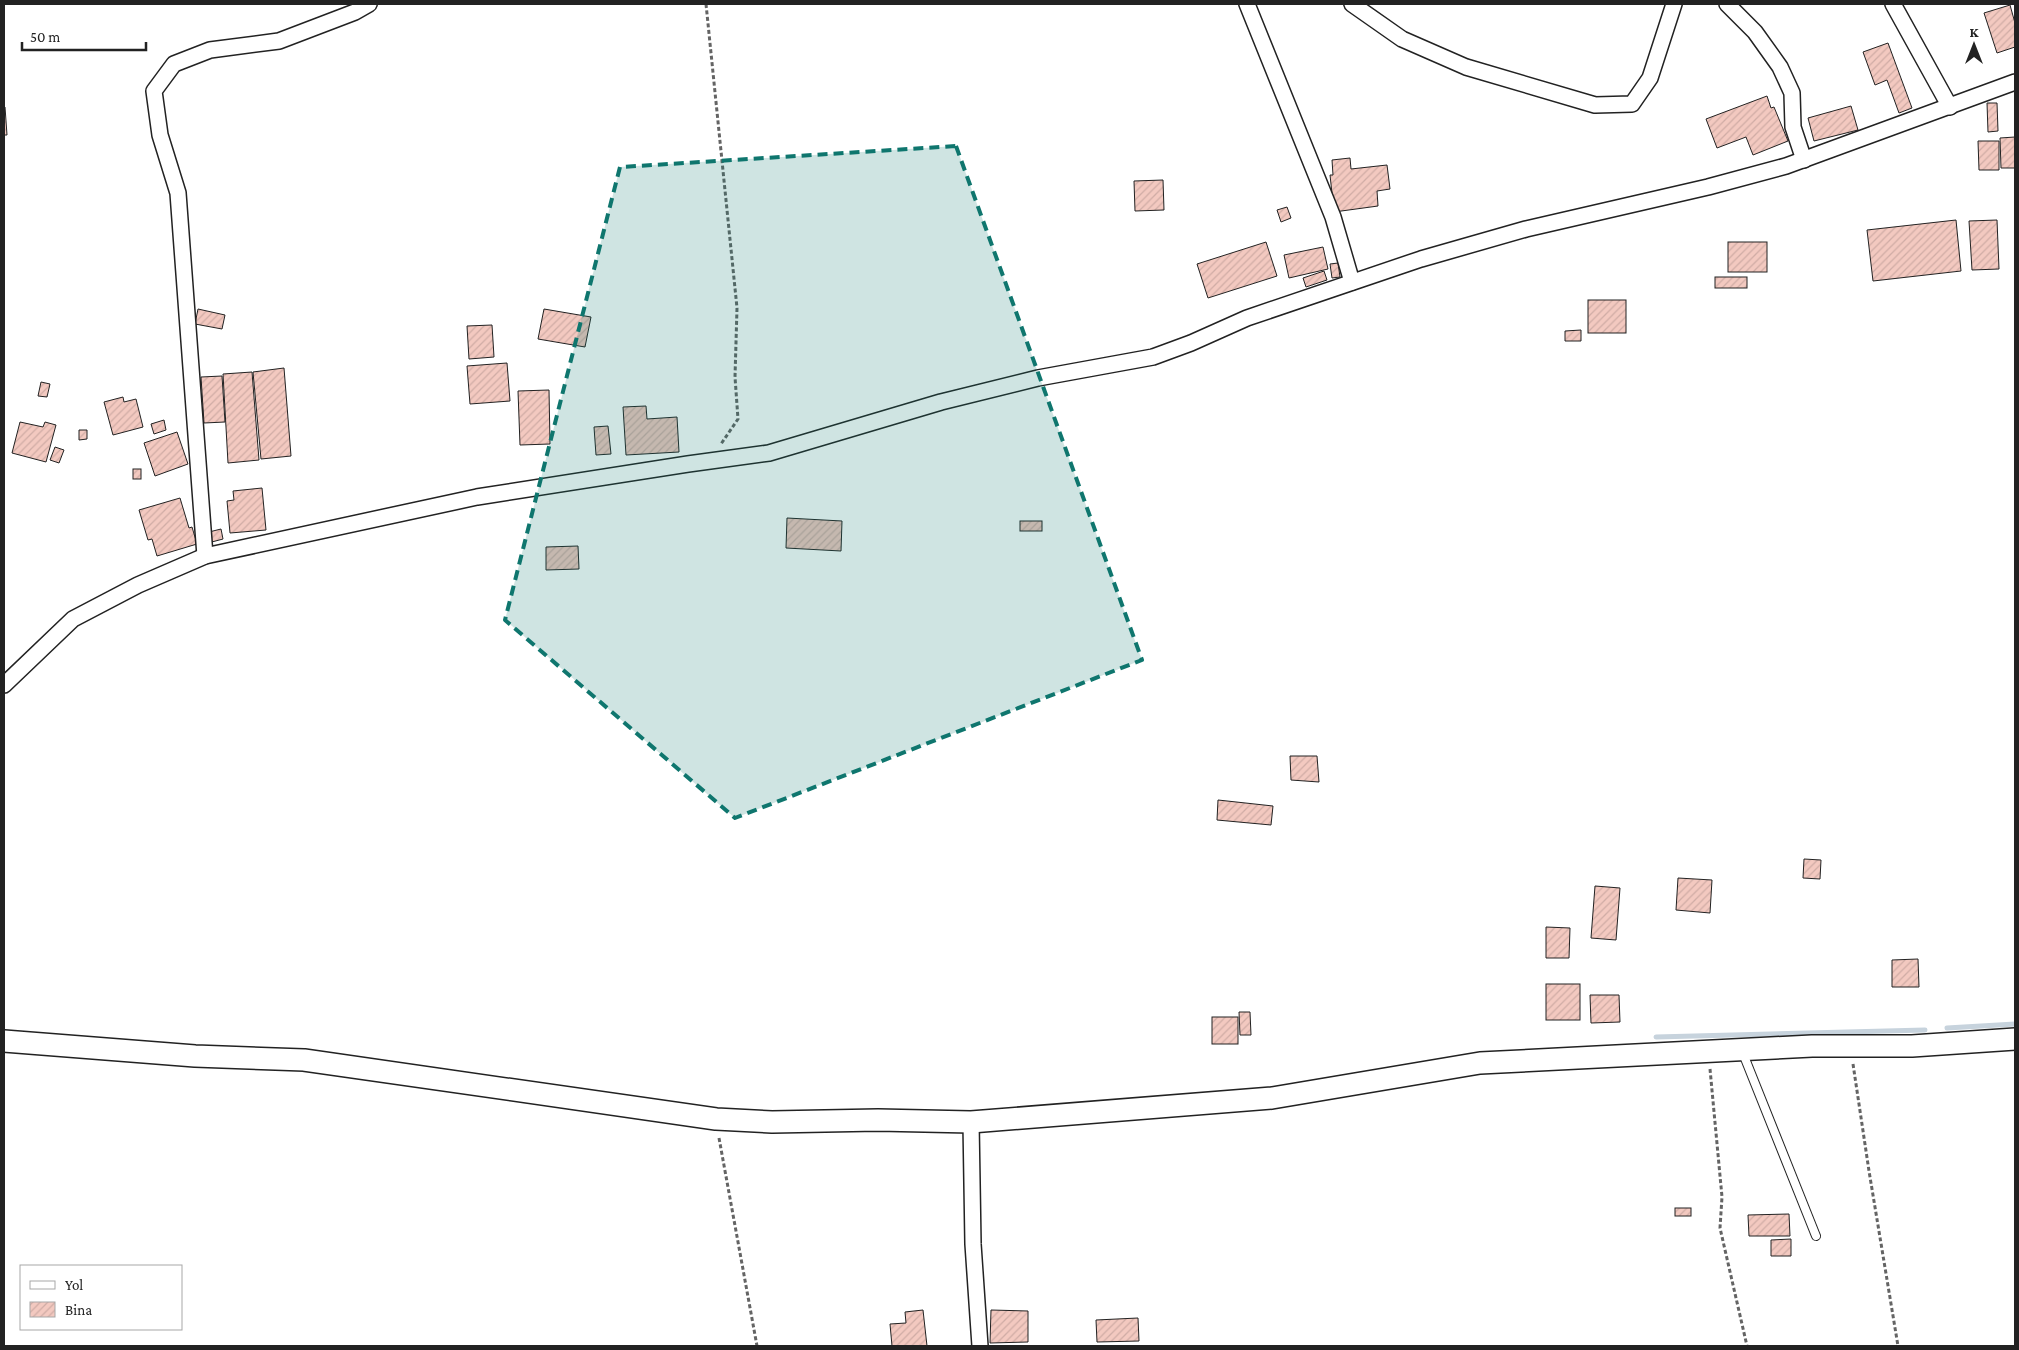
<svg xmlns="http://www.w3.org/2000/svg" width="2019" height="1350" viewBox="0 0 2019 1350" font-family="'Crimson Pro',serif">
	<defs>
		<pattern id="building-hatch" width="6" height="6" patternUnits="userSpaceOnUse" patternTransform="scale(1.25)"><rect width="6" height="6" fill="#f3c9c0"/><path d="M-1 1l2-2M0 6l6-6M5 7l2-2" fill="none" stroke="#d0aca5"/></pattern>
	</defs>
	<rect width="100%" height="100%" fill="#fff"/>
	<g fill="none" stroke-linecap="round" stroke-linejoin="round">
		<g stroke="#c7d3dd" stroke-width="5">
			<polyline points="1947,1028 2015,1024"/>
			<polyline points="1656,1037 1925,1030"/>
		</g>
	</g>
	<g fill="url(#building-hatch)" stroke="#222">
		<polygon points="2010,5 2015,23 2015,47 1997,53 1984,13"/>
		<polygon points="1888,43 1912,108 1899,113 1887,80 1875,85 1863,52"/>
		<polygon points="1767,96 1771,108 1774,107 1788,141 1753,155 1746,137 1717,148 1706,119"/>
		<polygon points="1987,103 1997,103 1998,131 1988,132"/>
		<polygon points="1851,106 1858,130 1814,141 1808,118"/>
		<polygon points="4,107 5,107 7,135 4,135"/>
		<polygon points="2015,137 2015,168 2001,168 2000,138"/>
		<polygon points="1978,141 1999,141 1999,170 1979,170"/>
		<polygon points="1350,158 1351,169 1387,165 1390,189 1377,191 1378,206 1334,212 1330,175 1333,175 1332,160"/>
		<polygon points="1163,180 1164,210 1135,211 1134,181"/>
		<polygon points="1287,207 1291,218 1281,222 1277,210"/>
		<polygon points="1956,220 1961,271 1873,281 1867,230"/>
		<polygon points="1997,220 1999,269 1972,270 1969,221"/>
		<polygon points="1266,242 1277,276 1208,298 1197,264"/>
		<rect x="1728" y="242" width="39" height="30"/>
		<polygon points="1323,247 1328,269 1289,278 1284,255"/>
		<polygon points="1338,263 1340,277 1332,278 1330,264"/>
		<polygon points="1324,271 1327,280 1306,287 1303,278"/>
		<rect x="1715" y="277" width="32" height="11"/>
		<rect x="1588" y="300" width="38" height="33"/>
		<polygon points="198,309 225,315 222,329 195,324"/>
		<polygon points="544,309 591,317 585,347 538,339"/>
		<polygon points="492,325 494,357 469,359 467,326"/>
		<polygon points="1581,330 1581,341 1565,341 1565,331"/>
		<polygon points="507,363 510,401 470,404 467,366"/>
		<polygon points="284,368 291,456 261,459 253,372"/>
		<polygon points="252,372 259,460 228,463 223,374"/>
		<polygon points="222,376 225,422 204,423 201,377"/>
		<polygon points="41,382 50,384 47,397 38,396"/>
		<polygon points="549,390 550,444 520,445 518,391"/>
		<polygon points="123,397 124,402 136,399 143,427 113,435 104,402"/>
		<polygon points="646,406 647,419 677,417 679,452 626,455 623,407"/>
		<polygon points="164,420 166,430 154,434 151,424"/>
		<polygon points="20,422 43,427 45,422 56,425 46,462 12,453"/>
		<polygon points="608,426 611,454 596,455 594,427"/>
		<polygon points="79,430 87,430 87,439 79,440"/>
		<polygon points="177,432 188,464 155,476 144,443"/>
		<polygon points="55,447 64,450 59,463 50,460"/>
		<rect x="133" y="469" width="8" height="10"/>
		<polygon points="262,488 266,530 230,533 227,501 234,500 233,491"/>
		<polygon points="180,498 189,528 192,527 197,544 157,556 152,539 148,540 139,510"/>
		<polygon points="787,518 842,521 841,551 786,548"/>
		<rect x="1020" y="521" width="22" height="10"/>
		<polygon points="221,529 223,539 208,543 205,533"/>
		<polygon points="578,546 579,569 546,570 546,547"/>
		<polygon points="1290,756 1317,756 1319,782 1291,780"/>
		<polygon points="1218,800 1273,806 1271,825 1217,820"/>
		<polygon points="1804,859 1821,860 1820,879 1803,878"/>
		<polygon points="1678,878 1712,880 1710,913 1676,910"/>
		<polygon points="1595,886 1620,888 1616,940 1591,938"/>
		<polygon points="1546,927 1570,928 1569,958 1546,958"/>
		<polygon points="1918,959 1919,987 1892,987 1892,960"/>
		<rect x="1546" y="984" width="34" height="36"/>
		<polygon points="1590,995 1619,995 1620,1022 1591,1023"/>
		<polygon points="1239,1012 1250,1012 1251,1035 1240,1035"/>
		<rect x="1212" y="1017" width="26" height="27"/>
		<rect x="1675" y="1208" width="16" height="8"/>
		<polygon points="1789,1214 1790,1236 1749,1236 1748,1215"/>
		<polygon points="1791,1239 1791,1256 1771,1256 1771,1240"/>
		<polygon points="923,1310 927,1346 892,1346 890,1324 906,1323 905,1312"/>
		<polygon points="991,1310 1028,1311 1028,1342 990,1343"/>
		<polygon points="1138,1318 1139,1341 1097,1342 1096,1320"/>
	</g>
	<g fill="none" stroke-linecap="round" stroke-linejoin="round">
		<g stroke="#222" stroke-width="10">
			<polyline id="lane" points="1742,1051 1816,1236"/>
		</g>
		<g stroke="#222" stroke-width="18">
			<g id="street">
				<polyline points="1247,4 1333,217 1352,282"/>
				<polyline points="1352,4 1402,39 1466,67 1595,105 1632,104 1650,78 1674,4"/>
				<polyline points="1727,4 1755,32 1780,67 1792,93 1793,127 1804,160"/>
				<polyline points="1893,4 1950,107"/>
				<polyline points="205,556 178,193 160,135 154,91 174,64 210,50 279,41 355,12 369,4"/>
				<polyline points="4,685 73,619 138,585 205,556 477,497 688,464 769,453 941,402 1038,378 1153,357 1191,343 1247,318 1421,259 1526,229 1708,187 1786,166 2015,82"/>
				<polyline points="971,1122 973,1244 980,1346"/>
			</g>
		</g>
		<g stroke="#222" stroke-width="24">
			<polyline id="secondary" points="4,1041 195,1056 304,1060 716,1119 772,1122 878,1120 971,1122 1272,1098 1480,1063 1812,1046 1912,1046 2015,1039"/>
		</g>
		<g stroke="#646464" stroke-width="3" stroke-dasharray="4 2.5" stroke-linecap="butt">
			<polyline points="706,4 737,308 735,377 738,419 721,444"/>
			<polyline points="1853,1064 1869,1171 1898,1346"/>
			<polyline points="1710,1069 1722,1197 1720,1228 1747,1346"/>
			<polyline points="719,1138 757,1346"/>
		</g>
		<use href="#lane" stroke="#fff" stroke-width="8"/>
		<use href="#street" stroke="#fff" stroke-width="15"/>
		<use href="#secondary" stroke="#fff" stroke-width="21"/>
	</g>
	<path fill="#0f766e" fill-opacity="0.2" stroke="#0f766e" stroke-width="4" stroke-dasharray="10 6" stroke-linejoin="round" d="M 956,146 L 1142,660 L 735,818 L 505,620 L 620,167 Z"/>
	<rect width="2019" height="1350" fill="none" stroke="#222222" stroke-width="10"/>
	<rect x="20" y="1265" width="162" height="65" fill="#ffffff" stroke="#a7a7a7"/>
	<rect x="30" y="1281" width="25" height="8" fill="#ffffff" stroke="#a7a7a7"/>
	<text x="65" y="1290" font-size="15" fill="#222222">Yol</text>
	<rect x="30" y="1302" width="25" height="15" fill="url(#building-hatch)" stroke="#a7a7a7"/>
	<text x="65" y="1315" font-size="15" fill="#222222">Bina</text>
	<g transform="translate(1974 45)" stroke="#ffffff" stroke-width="4" paint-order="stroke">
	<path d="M0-4L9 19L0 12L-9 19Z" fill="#222222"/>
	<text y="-8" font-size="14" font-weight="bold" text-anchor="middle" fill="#222222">K</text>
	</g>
	<path d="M22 42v8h124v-8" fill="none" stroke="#222222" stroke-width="2.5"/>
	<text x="30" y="42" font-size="15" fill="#222222" stroke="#ffffff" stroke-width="4" paint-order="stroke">50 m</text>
</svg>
